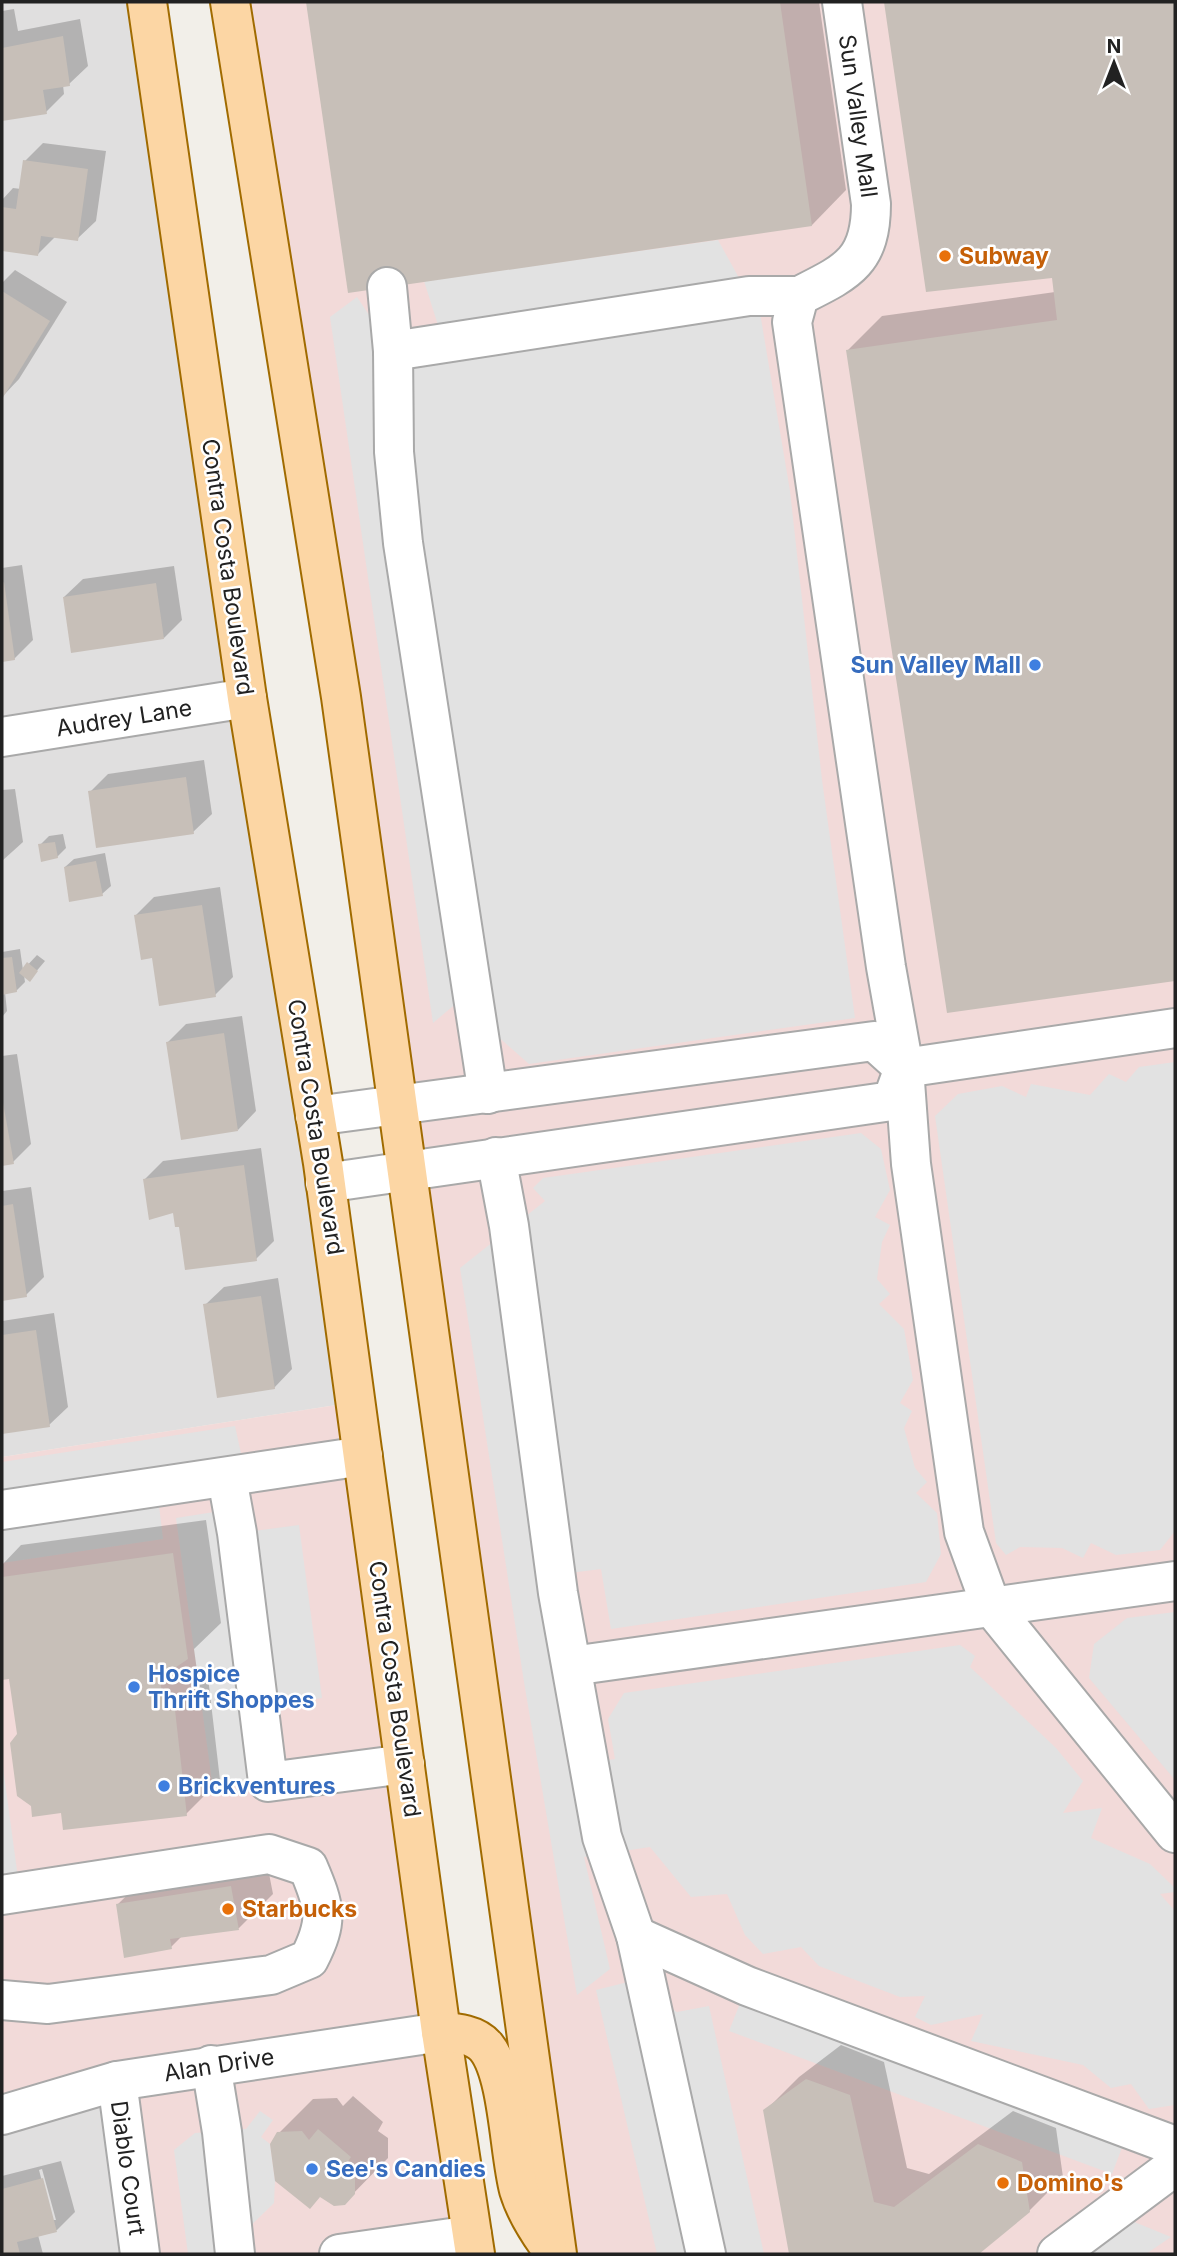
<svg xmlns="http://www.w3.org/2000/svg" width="1177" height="2256" viewBox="0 0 1177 2256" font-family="Inter,sans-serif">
	<rect width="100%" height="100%" fill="#f2efe9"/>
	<g fill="#e0dfdf">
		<polygon points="2,2 147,2 356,1402 2,1457"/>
		<polygon points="117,2081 140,2254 2,2254 2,2115"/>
	</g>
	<g fill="#f2dad9">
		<polygon points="230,2 1175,2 1175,2254 557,2254"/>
		<polygon points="356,1402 475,2254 140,2254 116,2081 2,2115 2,1457"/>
	</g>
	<g fill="#e2e2e2">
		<polygon points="718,240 749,296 757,295 790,491 822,780 855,1018 529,1064 477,1018 472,990 433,1023 330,317 357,297 393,351 443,341 424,281"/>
		<polygon points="1175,1062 1175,1531 1160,1550 1116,1555 1091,1543 1083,1558 1062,1548 1020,1547 1006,1555 996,1543 935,1116 958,1094 1002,1086 1026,1097 1031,1084 1090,1095 1109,1074 1126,1082 1139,1067"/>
		<polygon points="861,1133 881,1149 890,1190 875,1217 890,1225 882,1242 877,1279 890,1294 879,1304 904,1329 913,1380 900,1403 912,1411 904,1428 915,1468 927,1482 916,1493 937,1513 941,1554 926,1582 611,1629 601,1569 538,1577 568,1766 615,1759 608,1719 624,1693 960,1645 975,1656 970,1667 1056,1748 1083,1781 1063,1813 1102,1808 1091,1838 1150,1864 1175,1888 1175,1892 1160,1894 1175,1911 1175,2105 1149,2109 1131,2084 1111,2088 1083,2065 971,2041 983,2014 931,2025 915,2017 925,1996 900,1997 819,1966 801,1947 763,1954 745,1935 727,1894 691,1897 650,1847 584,1857 610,1969 577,1995 524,1682 460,1268 545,1201 533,1188 543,1178"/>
		<polygon points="235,1426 242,1458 155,1472 163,1539 2,1563 2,1462"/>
		<polygon points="233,1509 238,1533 299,1525 322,1698 258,1708 268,1782 213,1789 176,1518"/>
		<polygon points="1175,1612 1175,1780 1089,1678 1094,1644 1127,1618"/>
		<polygon points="2,1760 18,1878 2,1881"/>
		<polygon points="628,1982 677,2012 709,2006 764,2254 657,2254 596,1990"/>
		<polygon points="747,1986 1129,2129 1112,2174 729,2031"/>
		<polygon points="260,2111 273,2120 261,2137 270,2144 275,2181 274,2203 233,2243 235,2254 188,2254 174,2150 195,2133 246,2129"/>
		<polygon points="1175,2174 1175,2191 1132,2221 1171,2237 1146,2254 1064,2254"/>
	</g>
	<g fill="#0003" fill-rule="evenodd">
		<polygon points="308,2 819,2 846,190 812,225 350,291"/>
		<polygon points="885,2 1175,2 1175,979 949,1011 848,350 882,316 1055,292 1053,276 927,290"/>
		<polygon points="14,9 18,31 80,19 88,66 69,84 63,85 64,94 46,112 2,119 2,11"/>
		<polygon points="43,143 106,151 96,221 77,239 56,236 38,254 2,249 2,200 13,188 21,189 25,161"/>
		<polygon points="15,270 67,302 19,379 2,397 2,283"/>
		<polygon points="22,565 33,640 14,659 2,660 2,568"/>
		<polygon points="174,566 182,620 164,638 64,597 83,579"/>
		<polygon points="204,760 212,814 193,832 90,792 108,774"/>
		<polygon points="15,789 23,842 2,861 2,790"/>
		<polygon points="63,834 66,848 57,857 40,845 49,836"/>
		<polygon points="105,853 111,886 102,894 65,867 74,859"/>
		<polygon points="220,887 233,977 215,995 154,957 135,916 154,897"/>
		<polygon points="20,949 23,970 37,955 45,961 29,980 24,975 25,982 16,991 5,992 7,1011 2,1017 2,952"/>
		<polygon points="242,1016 256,1111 238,1130 168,1042 186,1024"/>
		<polygon points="17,1054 31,1144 13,1162 2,1164 2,1056"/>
		<polygon points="261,1148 274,1241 256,1259 181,1225 174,1211 151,1218 145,1179 163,1161"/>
		<polygon points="31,1187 44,1277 26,1295 2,1299 2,1191"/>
		<polygon points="278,1278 292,1369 274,1388 205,1305 224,1287"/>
		<polygon points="54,1313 68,1407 49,1425 2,1432 2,1321"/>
		<polygon points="206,1520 221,1623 194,1649 198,1678 208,1677 220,1780 186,1814 63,1812 19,1734 11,1677 2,1678 2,1565 21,1545"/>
		<polygon points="265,1853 273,1894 239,1928 183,1935 171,1947 117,1905 152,1871"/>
		<polygon points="841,2045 884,2062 907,2168 929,2174 1013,2111 1056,2128 1063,2177 1029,2211 976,2254 791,2254 765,2111 799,2077"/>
		<polygon points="353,2096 383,2122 378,2131 388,2138 388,2158 344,2203 278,2134 313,2099 337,2098 343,2106"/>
		<path d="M 61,2161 L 75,2212 L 57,2230 L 38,2235 L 43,2254 L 2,2254 L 2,2176 ZM 42,2169 L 56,2220 L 52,2220 L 39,2170 Z"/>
	</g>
	<g fill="#c7bfb8">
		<polygon points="306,2 780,2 812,226 348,293"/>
		<polygon points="884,2 1175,2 1175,981 947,1013 846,350 1057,320 1052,278 926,292"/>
		<polygon points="63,36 70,86 43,90 47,114 2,121 2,48"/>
		<polygon points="23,160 88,169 78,241 41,236 38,256 2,251 2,207 16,209"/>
		<polygon points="2,291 50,321 2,399"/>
		<polygon points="4,582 15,660 2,662 2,583"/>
		<polygon points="156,583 164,639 71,653 63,597"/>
		<polygon points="186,777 194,834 96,848 88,791"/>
		<polygon points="55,842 58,858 41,862 38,844"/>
		<polygon points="96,861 103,896 69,902 64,867"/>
		<polygon points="202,905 216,997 159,1006 152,958 141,960 134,915"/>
		<polygon points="12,957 17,992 2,995 2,958"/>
		<polygon points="27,962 38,971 30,982 19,973"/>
		<polygon points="224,1033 238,1131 181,1140 166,1042"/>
		<polygon points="2,1097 14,1164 2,1166"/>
		<polygon points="244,1165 257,1261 185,1270 179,1227 175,1227 173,1213 149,1220 143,1179"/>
		<polygon points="13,1204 27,1297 2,1301 2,1206"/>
		<polygon points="261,1296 275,1389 217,1398 203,1304"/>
		<polygon points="36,1330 50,1427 2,1434 2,1335"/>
		<polygon points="173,1553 188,1659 160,1678 164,1711 175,1710 187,1816 63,1830 61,1813 32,1817 31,1806 17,1796 10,1743 17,1734 9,1679 2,1680 2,1577"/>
		<polygon points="231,1886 239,1930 170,1939 172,1949 124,1958 116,1904"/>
		<polygon points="806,2079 850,2095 874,2202 894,2207 978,2144 1022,2162 1030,2212 979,2254 789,2254 763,2110"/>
		<polygon points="318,2129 351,2157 345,2166 355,2173 355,2194 345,2205 334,2206 320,2197 310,2209 275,2181 270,2144 277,2132 302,2131 309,2140"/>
		<polygon points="43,2178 57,2232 17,2242 20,2254 2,2254 2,2189"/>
	</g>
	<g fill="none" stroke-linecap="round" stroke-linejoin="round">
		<g stroke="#a9a9a9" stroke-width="42">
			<g id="minor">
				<path d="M 842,2 L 871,204 C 871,262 847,272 799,296 L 792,322 L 886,967 L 904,1068 L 911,1164 L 964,1532 L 991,1606 L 1175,1833"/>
				<polyline points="387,287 393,351 394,452 403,543 488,1094"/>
				<polyline points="393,351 749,296 799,296"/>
				<polyline points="2,737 247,698"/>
				<polyline points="904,1068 1175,1028"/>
				<polyline points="315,1116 874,1041 904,1068"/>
				<polyline points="496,1157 509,1226 558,1593 602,1837 636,1936 706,2254"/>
				<polyline points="325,1183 892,1101 904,1068"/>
				<polyline points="227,1478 237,1533 268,1782 405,1764"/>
				<polyline points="2,1510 363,1456"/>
				<polyline points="572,1666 1175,1581"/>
				<path d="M 2,1895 L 269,1854 L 308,1867 C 325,1907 329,1920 309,1959 L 271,1975 L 48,2004 L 2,2000"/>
				<polyline points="636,1936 747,1986 1175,2146"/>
				<polyline points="211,2065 222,2132 235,2254"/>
				<polyline points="117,2081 140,2254"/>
				<polyline points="2,2115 117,2081 441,2032"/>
				<polyline points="339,2254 472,2235"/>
				<polyline points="1057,2254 1175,2166"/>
			</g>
		</g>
		<g stroke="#a06b00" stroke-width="42">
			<g id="major">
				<polyline points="147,2 247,698 323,1163 441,2032 475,2254"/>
				<polyline points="230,2 341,697 557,2254"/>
				<path d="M 441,2032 C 456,2033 475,2034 486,2047 C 509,2075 509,2153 519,2190 C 525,2210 535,2226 547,2243"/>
			</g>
		</g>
		<use href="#minor" stroke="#fff" stroke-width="38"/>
		<use href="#major" stroke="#fcd6a4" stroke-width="38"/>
	</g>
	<g fill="#e8710a" stroke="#fff" stroke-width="2.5">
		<circle cx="945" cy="256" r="7"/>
		<circle cx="228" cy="1909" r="7"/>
		<circle cx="1003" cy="2183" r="7"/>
	</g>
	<g fill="#3f7fe0" stroke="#fff" stroke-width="2.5">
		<circle cx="1035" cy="665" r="7"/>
		<circle cx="134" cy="1687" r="7"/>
		<circle cx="164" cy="1786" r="7"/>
		<circle cx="312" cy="2169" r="7"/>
	</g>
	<g text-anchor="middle" stroke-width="5" stroke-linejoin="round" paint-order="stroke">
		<g font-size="23" fill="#222" stroke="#fff">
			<text transform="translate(858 116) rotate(82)" y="8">Sun Valley Mall</text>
			<text transform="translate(228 567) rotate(82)" y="8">Contra Costa Boulevard</text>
			<text transform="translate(124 718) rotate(-9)" y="8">Audrey Lane</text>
			<text transform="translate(316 1127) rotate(81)" y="8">Contra Costa Boulevard</text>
			<text transform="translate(395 1689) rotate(82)" y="8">Contra Costa Boulevard</text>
			<text transform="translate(219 2065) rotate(-9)" y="8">Alan Drive</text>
			<text transform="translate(128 2168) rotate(82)" y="8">Diablo Court</text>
		</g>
		<g font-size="23" font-weight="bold" fill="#c56008" stroke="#fff" text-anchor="start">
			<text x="959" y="264">Subway</text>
			<text x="242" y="1917">Starbucks</text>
			<text x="1017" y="2191">Domino's</text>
		</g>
		<g font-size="23" font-weight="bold" fill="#366cbe" stroke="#fff" text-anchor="start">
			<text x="1021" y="673" text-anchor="end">Sun Valley Mall</text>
			<text x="148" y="1682">Hospice<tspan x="148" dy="26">Thrift Shoppes</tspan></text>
			<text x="178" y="1794">Brickventures</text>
			<text x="326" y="2177">See's Candies</text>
		</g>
	</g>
	<rect width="1177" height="2256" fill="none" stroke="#222222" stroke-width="7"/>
	<g transform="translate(1114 63)" stroke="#ffffff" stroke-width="5" paint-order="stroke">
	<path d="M0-5L12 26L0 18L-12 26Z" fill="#222222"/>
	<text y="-10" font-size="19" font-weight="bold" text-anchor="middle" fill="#222222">N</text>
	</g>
</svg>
